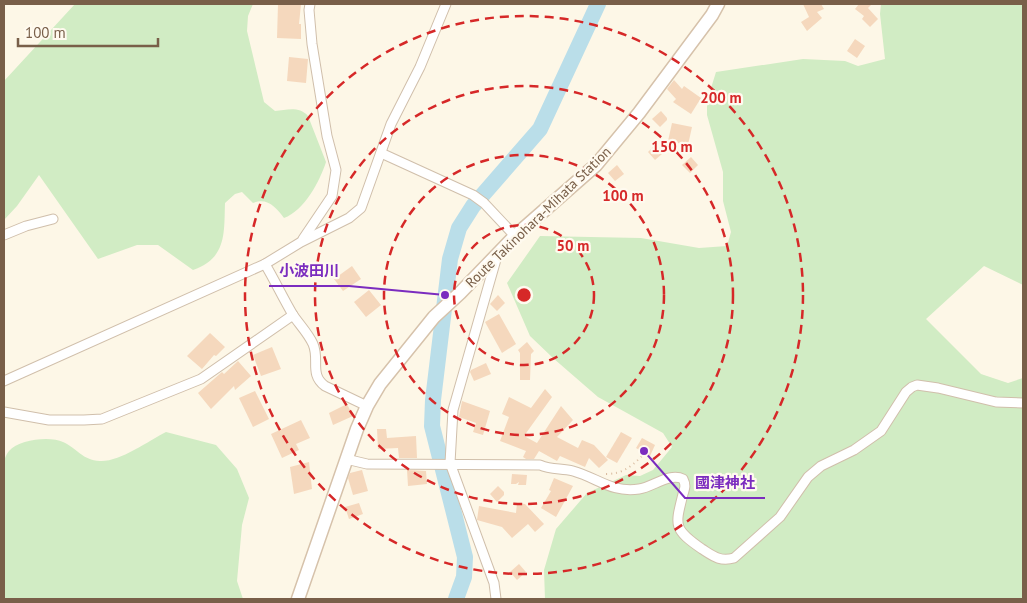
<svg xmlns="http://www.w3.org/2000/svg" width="1027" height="603" viewBox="0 0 1027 603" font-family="'PT Sans','Noto Sans JP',sans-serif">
	<rect width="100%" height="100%" fill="#fdf7e7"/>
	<g fill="#d1ecc4">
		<path d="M 75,4 L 253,4 L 248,16 L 247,31 L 264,102 L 275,111 C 287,110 299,106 308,116 L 326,162 C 320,181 304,211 284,218 C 276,207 267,197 253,203 L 242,192 L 235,194 L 225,203 C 224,233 227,258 193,270 L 158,245 L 137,245 L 98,259 L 39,175 L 17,206 L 4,220 L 4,81 Z"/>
		<polygon points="881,4 1023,4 1023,285 984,266 926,319 981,374 1008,383 1023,378 1023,599 545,599 544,570 556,529 587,493 626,475 640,476 653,470 672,447 663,433 598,397 553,358 530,336 507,283 540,236 641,238 699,248 727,246 731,232 723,201 723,172 707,115 707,101 716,72 803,59 845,61 858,66 885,59 880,14"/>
		<path d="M 166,432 L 216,445 L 237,469 L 249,498 L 242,525 L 237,581 L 243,599 L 4,599 L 4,461 C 5,458 7,453 9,451 C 19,439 51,436 63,442 C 78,449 82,460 100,461 C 120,462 148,441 166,432 Z"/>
	</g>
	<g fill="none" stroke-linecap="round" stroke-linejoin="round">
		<polyline stroke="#badee9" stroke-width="16" points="456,599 464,577 465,557 432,426 433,400 450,259 459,228 473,206 540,129 598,4"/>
	</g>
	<g fill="#f5d8bd">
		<polygon points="278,4 301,4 299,24 301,24 301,39 277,38"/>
		<polygon points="803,4 821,4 824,9 817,12 822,18 807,31 801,22 809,17"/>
		<polygon points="859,4 872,4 868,8 878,19 870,27 862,19 864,16 855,9"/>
		<polygon points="855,39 865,46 857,58 847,51"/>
		<polygon points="289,57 308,59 306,83 287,81"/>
		<polygon points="674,80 682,89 684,86 701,98 691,114 673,102 676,99 667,89"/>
		<polygon points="661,111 667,118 667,120 660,127 652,119"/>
		<polygon points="672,123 692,127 688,145 668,141"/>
		<polygon points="656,144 662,151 662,154 655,160 648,152"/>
		<polygon points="691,157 698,165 690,173 682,165"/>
		<polygon points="617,165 624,174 615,181 608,173"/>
		<polygon points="352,266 361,279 343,291 334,279"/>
		<polygon points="369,290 381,305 366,317 354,302"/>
		<polygon points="498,295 505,303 497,311 490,304"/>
		<polygon points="499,314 516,344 502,353 485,322"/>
		<polygon points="210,333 225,347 216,356 214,355 202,369 187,356"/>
		<polygon points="527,342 534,351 531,354 530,380 520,380 520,353 518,350"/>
		<polygon points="272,347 281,369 261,376 253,355"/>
		<polygon points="238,361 251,376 235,390 234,386 211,409 198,393 222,372 224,374"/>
		<polygon points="486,363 491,374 474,381 470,372 471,370"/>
		<polygon points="545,389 552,397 524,436 537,443 561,406 573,420 557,437 578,448 582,440 594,445 608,460 599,468 589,458 585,467 560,456 557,461 539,451 534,459 526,459 523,457 526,451 500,441 509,417 502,414 509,397 531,408"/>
		<polygon points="255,391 269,419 253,427 239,398"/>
		<polygon points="462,401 490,411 483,435 473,432 476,423 459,417"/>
		<polygon points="347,404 353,416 333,425 329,413"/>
		<polygon points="301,420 310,438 296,444 299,450 282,458 271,434"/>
		<polygon points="377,429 386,429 387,438 416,436 417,458 399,458 398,448 378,449"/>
		<polygon points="621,432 632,438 617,463 606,457"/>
		<polygon points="642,438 655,445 650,456 636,448"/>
		<polygon points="309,462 312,489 294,494 290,467"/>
		<polygon points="362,470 368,491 353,495 348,478 350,473"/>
		<polygon points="407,470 426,471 427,484 408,486"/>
		<polygon points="512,474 527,475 526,485 518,485 519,482 516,484 511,484"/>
		<polygon points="554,478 573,486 556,517 541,508 551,491 549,490"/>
		<polygon points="498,486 504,492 504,495 497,502 490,494"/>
		<polygon points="359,503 363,514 349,519 345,507"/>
		<polygon points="517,503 525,504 544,524 535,532 528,524 512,538 502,527 477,520 479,506 516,513"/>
		<polygon points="519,564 526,572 517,580 510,572"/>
	</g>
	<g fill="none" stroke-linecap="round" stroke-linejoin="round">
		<g stroke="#d0bfab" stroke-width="11">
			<g id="street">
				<polyline points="381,153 473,195 484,203 515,236"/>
				<polyline points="4,235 26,226 53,219"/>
				<polyline points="303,239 332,196 336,170 327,136 312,44 309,10 310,4"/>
				<path d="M 265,264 C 275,281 283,298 293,315 C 299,324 308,333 313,344 C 320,360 309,374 325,386 L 367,406"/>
				<polyline points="4,381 265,264 301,242 349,218 361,208 391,124 420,67 446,4"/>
				<polyline points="4,412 49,420 84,420 102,419 201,379 293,315"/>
				<path d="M 346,459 L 367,464 L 540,465 C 551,470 562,468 573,471 C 598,478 611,493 639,489 C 653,487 670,472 683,479 C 686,485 685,488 683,494 C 675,526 673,529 702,549 C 713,556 720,562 734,558 L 780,517 L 808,477 L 821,466 L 854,450 L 881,431 L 906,392 L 912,387 L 917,385 L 938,388 L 996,402 L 1023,403"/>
				<polyline points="496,599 494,583 450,463 453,410 497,256"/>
			</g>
		</g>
		<g stroke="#d6c2ab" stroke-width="15">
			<polyline id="secondary" points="298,599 357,429 367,406 380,384 434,317 460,293 515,236 596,165 639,113 712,15 718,4"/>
		</g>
		<path stroke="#dabca0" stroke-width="2" stroke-dasharray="1 4" stroke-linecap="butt" d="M 606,474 C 622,474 631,467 642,456"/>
		<use href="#street" stroke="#fff" stroke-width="9"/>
		<use href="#secondary" stroke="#fff" stroke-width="12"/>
	</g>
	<g fill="none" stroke="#d62828" stroke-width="2.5" stroke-dasharray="9 6">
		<circle cx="524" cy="295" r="70"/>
		<circle cx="524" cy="295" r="140"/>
		<circle cx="524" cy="295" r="209"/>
		<circle cx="524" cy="295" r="279"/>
	</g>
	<g text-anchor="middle" stroke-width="4.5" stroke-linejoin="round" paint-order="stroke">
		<g font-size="14" fill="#795f49" stroke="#fffaef">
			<text transform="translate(538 217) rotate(-44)" y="5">Route Takinohara-Mihata Station</text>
		</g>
	</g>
	<circle cx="524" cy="295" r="8" fill="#d62828" stroke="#fffaef" stroke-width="2.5"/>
	<g font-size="15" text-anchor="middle" font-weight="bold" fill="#d62828" stroke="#fffaef" stroke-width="4.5" stroke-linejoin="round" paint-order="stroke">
		<text x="721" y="103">200 m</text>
		<text x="672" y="152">150 m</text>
		<text x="623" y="201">100 m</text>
		<text x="573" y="251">50 m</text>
	</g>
	<path fill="none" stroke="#7b2cbf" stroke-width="2" d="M445 295L349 286H269M644 451L685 498H765"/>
	<g fill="#7b2cbf" stroke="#fffaef" stroke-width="2">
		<circle cx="445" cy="295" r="5"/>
		<circle cx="644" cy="451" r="5"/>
	</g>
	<g font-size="15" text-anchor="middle" font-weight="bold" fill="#7b2cbf" stroke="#fffaef" stroke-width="4.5" stroke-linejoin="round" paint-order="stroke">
		<text x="309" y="276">小波田川</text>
		<text x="725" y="488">國津神社</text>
	</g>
	<rect width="1027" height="603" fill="none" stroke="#795f49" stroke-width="10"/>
	<path d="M18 38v8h140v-8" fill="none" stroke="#795f49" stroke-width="2.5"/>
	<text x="25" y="38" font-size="15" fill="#795f49" stroke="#fffaef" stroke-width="4" paint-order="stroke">100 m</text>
</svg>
